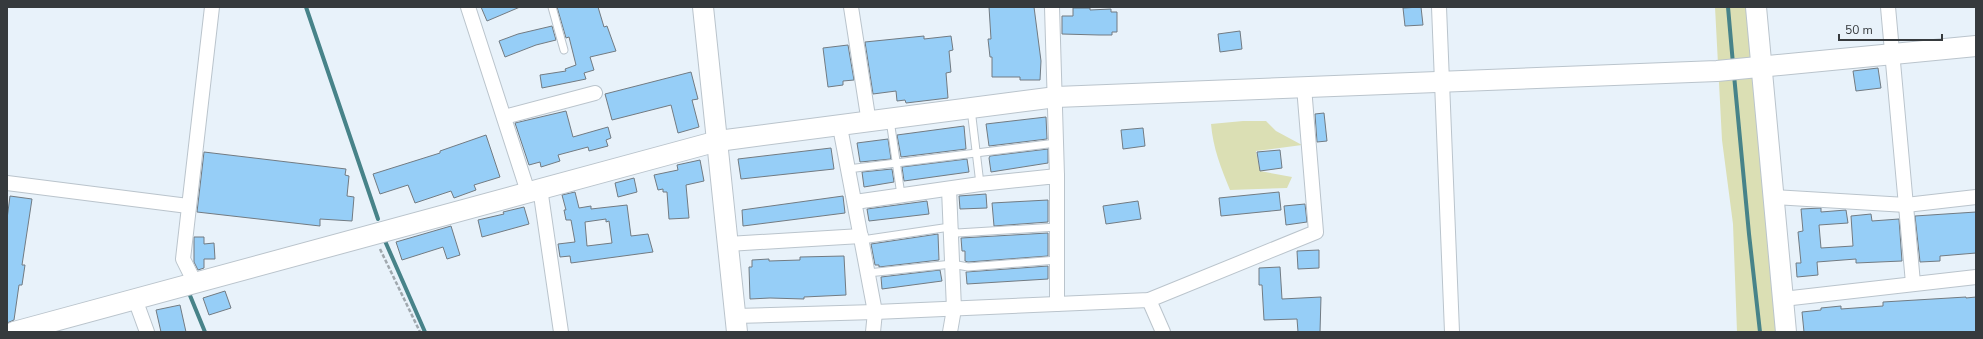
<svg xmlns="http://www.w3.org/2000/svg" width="1983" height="339" viewBox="0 0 1983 339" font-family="'Nunito Sans',sans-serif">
	<rect width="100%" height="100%" fill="#e8f2fa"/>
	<g fill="#dbdfb4">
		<polygon points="1715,7 1757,7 1786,332 1737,332 1733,224 1722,140"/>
		<path d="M 1243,121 L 1266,121 L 1276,131 L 1302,145 L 1256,151 L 1260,171 L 1292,177 L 1287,188 L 1230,190 C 1221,168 1213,148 1211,124 Z"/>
	</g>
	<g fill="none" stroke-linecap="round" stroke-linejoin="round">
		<g stroke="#478389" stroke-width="4">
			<polyline points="306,7 378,219"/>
			<polyline points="1728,7 1733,64"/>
			<polyline points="1734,75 1749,234 1760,332"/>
			<polyline points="385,241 425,332"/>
			<polyline points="189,293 205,332"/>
		</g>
	</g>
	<g fill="#96cef7" stroke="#727b82" fill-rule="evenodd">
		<polygon points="481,7 520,7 487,21"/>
		<polygon points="557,7 598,7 604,27 607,26 616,51 590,57 594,70 584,73 586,79 542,88 540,75 566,71 565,69 576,65 569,37 566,38"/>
		<polygon points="989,7 1034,7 1041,61 1040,80 1020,80 1020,77 992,77 992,57 990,57 988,39 991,39"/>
		<polygon points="1421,7 1423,25 1405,26 1403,8"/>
		<polygon points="1073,8 1090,8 1090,10 1111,9 1111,12 1117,12 1117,32 1112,32 1112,35 1099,35 1062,34 1062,16 1073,16"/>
		<polygon points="552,26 556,40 536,45 505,57 499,41 518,34"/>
		<polygon points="1240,31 1242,49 1220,52 1218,34"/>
		<polygon points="924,36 924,39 951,36 953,50 949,51 951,72 946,73 948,98 906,103 905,100 897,101 896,91 873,94 865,42"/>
		<polygon points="848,45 854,80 843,81 843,85 828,87 823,48"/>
		<polygon points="1878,68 1881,88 1856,91 1853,71"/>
		<polygon points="691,72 698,99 692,100 699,127 678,133 671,105 612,120 605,94"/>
		<polygon points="566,111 573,137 608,127 611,138 606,140 608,146 589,151 588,147 558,155 560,161 541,167 540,162 529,165 515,123"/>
		<polygon points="1324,113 1327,141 1317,142 1315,114"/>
		<polygon points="1046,117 1047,139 989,146 986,124"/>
		<polygon points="964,126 966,149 901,157 897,135"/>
		<polygon points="1143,128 1145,146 1123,149 1121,130"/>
		<polygon points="486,135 500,177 474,185 476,190 454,198 451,191 415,203 408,185 380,194 373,174 440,153 440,151"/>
		<polygon points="888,139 891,159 860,162 857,143"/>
		<polygon points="831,148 834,169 741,179 738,159"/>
		<polygon points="1048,149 1048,163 991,172 989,158 990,156"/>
		<polygon points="1280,150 1282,168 1260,171 1257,152"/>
		<polygon points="204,152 346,169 345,175 349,176 347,196 354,197 352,221 320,219 320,226 197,212"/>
		<polygon points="967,159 969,172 904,181 902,167"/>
		<polygon points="700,160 704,181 686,185 689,218 669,219 667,192 663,192 663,189 658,190 654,175 678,170 677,165"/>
		<polygon points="892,169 894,182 864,187 862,172"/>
		<polygon points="634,178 637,192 618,197 615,183"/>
		<path d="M 575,192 L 579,208 L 591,206 L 591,209 L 627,205 L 631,236 L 648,234 L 653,252 L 571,263 L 570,256 L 560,257 L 558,244 L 575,242 L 571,220 L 566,220 L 564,210 L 566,210 L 562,195 ZM 606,219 L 606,222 L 609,221 L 612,243 L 587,246 L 585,222 Z"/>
		<polygon points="1279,192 1281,210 1221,216 1219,198"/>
		<polygon points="986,194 987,208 960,209 959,196"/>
		<polygon points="10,196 32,199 22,265 25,265 22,285 19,285 14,320 7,323 7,219"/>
		<polygon points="843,196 845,213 743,226 742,210"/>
		<polygon points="1048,200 1048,222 994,226 992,203"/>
		<polygon points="927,201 929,214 869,221 867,209"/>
		<polygon points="1138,201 1141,219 1106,224 1103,206"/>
		<polygon points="1305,204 1307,222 1286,225 1284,206"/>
		<polygon points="524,207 529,224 482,237 478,220 504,214 503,212"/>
		<polygon points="1821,208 1821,212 1846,210 1848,223 1819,225 1821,248 1853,246 1851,216 1871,214 1872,221 1899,219 1902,261 1856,263 1856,259 1817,262 1818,275 1797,277 1796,263 1801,263 1798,232 1803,231 1801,209"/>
		<polygon points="1976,212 1976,253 1940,256 1940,261 1920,262 1915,216"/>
		<polygon points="451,226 460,255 447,259 443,247 402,260 396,242"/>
		<polygon points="1048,233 1048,256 968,262 965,261 965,251 962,251 961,238"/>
		<polygon points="938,234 939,260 879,267 879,265 875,265 871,244"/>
		<polygon points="194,237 204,237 204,244 214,243 215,259 204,259 204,268 198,270 194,262"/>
		<polygon points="1319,250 1319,268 1298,269 1297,251"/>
		<polygon points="844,256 846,295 804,297 804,299 770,298 750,299 749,267 752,267 752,260 769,259 769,261 800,260 800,257"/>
		<polygon points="1048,266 1048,279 967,284 966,272"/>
		<polygon points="1280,267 1282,299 1321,297 1320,332 1298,332 1297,319 1264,320 1262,285 1259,285 1259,268"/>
		<polygon points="940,270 942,281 882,289 881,277"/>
		<polygon points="225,291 231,308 209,315 203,298"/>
		<polygon points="1966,297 1966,298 1976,297 1976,332 1804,332 1802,312 1821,310 1821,308 1841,306 1841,309 1883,306 1883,302"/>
		<polygon points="180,305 186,332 161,332 156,310"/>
	</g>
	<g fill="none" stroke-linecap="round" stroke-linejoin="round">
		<g stroke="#bac4cc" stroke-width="9">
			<g id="lane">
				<polyline points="552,7 564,50"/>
				<polyline points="971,109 980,184"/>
				<polyline points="890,120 901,195"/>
				<polyline points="848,169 1056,143"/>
				<polyline points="862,240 950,227 957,233 1057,227"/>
				<polyline points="868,273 952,264 968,267 1057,260"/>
			</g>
		</g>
		<g stroke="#bac4cc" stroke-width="16">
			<g id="street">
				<polyline points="468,7 528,192"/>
				<polyline points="851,7 869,123"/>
				<polyline points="1052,7 1057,176"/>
				<polyline points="1439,7 1452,332"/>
				<polyline points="1888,7 1913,283"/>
				<polyline points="504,117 595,93"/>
				<polyline points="840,127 875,312 873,332"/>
				<polyline points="7,183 188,206"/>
				<polyline points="540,188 561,332"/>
				<polyline points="949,189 954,309 950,332"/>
				<polyline points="1773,197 1906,205 1976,197"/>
				<polyline points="855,202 980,184 1057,176 1057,304"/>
				<polyline points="728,244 861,236"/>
				<polyline points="195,283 183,259 212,7"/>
				<polyline points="135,299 147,332"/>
				<polyline points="1783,299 1976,277"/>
				<polyline points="1149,300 1163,332"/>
				<polyline points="735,316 875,312 1149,300 1316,232 1304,87"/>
			</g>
		</g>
		<g stroke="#bac4cc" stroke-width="22">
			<g id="secondary">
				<polyline points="703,7 737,332"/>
				<polyline points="1756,7 1786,332"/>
				<polyline points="14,332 718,141 1056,97 1717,71 1976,46"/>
			</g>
		</g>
		<polyline stroke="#a0a8ae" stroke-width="2.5" stroke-dasharray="4 2" stroke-linecap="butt" points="380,249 420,332"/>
		<use href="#lane" stroke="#fff" stroke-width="7"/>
		<use href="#street" stroke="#fff" stroke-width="14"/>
		<use href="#secondary" stroke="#fff" stroke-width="20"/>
	</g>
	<rect width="1983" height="339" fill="none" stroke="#363a3d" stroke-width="16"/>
	<path d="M1839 34v6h103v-6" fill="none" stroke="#363a3d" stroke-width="2"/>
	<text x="1845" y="34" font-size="12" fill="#363a3d" stroke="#e8f2fa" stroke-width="3" paint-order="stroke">50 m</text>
</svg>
